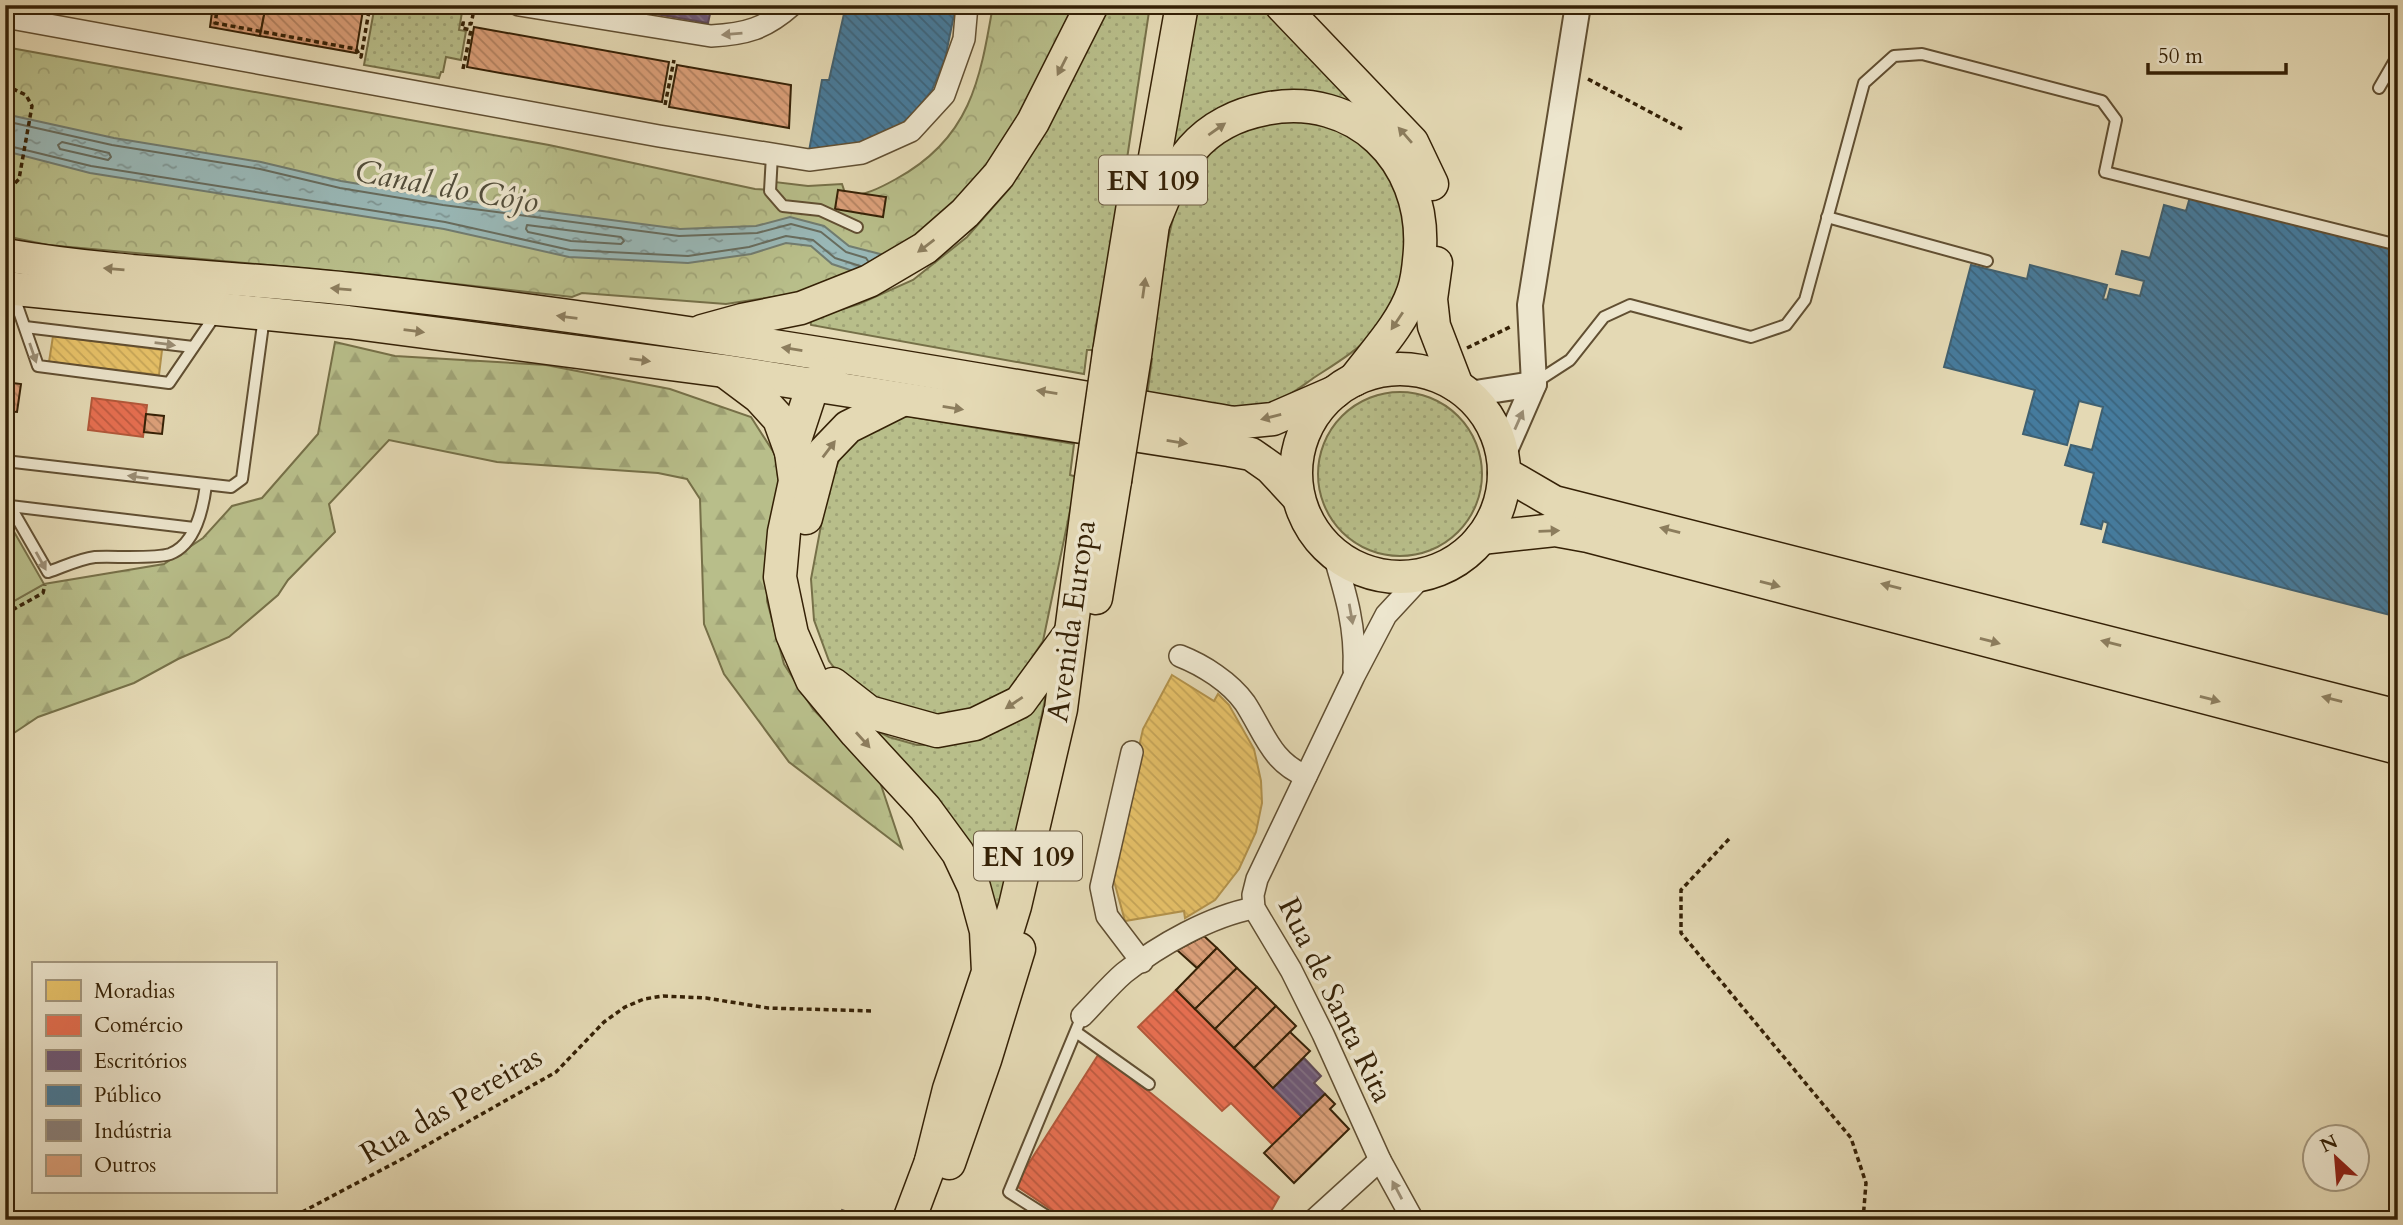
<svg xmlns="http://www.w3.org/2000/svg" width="2403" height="1225" viewBox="0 0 2403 1225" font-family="Cardo,serif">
	<defs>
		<pattern id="grass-dots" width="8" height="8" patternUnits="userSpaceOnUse" patternTransform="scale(1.75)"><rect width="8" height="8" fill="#b8be8a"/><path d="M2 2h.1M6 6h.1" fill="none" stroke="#9fa376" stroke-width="1.8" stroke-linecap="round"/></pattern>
		<pattern id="forest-firs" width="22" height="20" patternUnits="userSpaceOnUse" patternTransform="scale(1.75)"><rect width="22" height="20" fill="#b8be8a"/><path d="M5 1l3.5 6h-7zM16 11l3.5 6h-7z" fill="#9fa376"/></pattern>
		<pattern id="park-crowns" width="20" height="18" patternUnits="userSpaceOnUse" patternTransform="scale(1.75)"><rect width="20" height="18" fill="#b8be8a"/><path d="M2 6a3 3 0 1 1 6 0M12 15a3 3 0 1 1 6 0" fill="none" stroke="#9fa376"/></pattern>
		<pattern id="water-ripples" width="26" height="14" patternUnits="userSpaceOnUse" patternTransform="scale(1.75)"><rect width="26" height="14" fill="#99b8b7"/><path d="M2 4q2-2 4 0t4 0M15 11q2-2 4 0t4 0" fill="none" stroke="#7e9593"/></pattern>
		<pattern id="homes-back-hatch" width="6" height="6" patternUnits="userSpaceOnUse" patternTransform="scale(1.75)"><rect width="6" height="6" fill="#e9c46a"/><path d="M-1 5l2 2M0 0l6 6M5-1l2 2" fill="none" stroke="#c8a85a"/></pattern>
		<pattern id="shops-back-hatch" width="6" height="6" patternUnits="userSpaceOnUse" patternTransform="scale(1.75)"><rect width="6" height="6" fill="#e76f51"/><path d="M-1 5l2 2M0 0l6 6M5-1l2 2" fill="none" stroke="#bc5b41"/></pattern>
		<pattern id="offices-back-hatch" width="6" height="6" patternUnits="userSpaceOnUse" patternTransform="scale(1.75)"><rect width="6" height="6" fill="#6d597a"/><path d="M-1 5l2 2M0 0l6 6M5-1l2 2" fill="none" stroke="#827288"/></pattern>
		<pattern id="public-back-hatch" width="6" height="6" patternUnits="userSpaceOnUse" patternTransform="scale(1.75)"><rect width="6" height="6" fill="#457b9d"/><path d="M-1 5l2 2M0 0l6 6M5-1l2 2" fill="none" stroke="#3a647e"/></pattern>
		<pattern id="industry-back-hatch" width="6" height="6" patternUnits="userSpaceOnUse" patternTransform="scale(1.75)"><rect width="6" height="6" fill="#8a817c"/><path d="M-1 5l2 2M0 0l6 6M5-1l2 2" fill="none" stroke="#726964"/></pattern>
		<pattern id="building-back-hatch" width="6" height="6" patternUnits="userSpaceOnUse" patternTransform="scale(1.75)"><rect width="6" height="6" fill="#dca07a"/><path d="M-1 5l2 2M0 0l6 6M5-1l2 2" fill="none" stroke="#b38262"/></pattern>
	</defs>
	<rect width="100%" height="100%" fill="#e4d9b4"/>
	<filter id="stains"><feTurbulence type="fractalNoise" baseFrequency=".00286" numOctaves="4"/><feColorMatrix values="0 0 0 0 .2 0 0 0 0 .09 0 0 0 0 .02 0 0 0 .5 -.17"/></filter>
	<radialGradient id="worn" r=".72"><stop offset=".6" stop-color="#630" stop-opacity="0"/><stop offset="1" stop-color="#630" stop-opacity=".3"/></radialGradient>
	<g fill="url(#grass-dots)" stroke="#767048" stroke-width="2">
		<polygon points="375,5 425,5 462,12 459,30 466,31 461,60 446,57 443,72 441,72 439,78 364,65"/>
		<polygon points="1102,5 1150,5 1118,219 1096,325 1093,350 1087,350 1084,374 811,325 810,319 859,304 913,280 967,237 1010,188 1053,108"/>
		<polygon points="1195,5 1270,5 1383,123 1330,100 1170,156"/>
		<path d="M 1297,114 C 1312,120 1355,133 1365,143 C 1420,195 1418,273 1374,331 C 1359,350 1335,364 1315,377 C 1302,386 1289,397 1274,402 C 1239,416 1184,401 1147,396 L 1152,359 L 1146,357 L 1158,283 L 1177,201 L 1206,153 L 1250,126 Z"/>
		<circle cx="1400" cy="474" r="82"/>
		<polygon points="906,416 1074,444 1070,475 1077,477 1043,641 1012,688 976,707 945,716 909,713 849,687 829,661 814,620 811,579 828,488 843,450 873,427"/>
		<polygon points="1047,690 1015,844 995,923 855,719 889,737 917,745 942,745"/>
	</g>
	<polygon fill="url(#forest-firs)" stroke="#767048" stroke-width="2" points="335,342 395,356 546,365 670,389 751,417 776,456 779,487 769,566 767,601 784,664 813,709 878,776 902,848 789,762 724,674 704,624 700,499 687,479 658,473 497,462 389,440 329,504 335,532 288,580 278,595 229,637 178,659 134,683 38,717 5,739 5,606 44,584 164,564 203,538 232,506 262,498 318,434"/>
	<path fill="url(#park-crowns)" stroke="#767048" stroke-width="2" d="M 993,5 L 1074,5 L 1000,156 L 947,216 L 852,280 L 792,294 L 726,304 L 582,293 L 572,297 L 366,274 L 48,245 L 5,236 L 5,47 L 549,145 L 755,189 L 772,190 L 775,182 L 808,186 L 842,184 L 846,196 C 864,196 880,188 896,179 C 970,139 980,81 993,5 Z"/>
	<polygon fill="#b8be8a" stroke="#767048" stroke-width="2" points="5,516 44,584 5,606"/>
	<polygon fill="url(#water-ripples)" stroke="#717c70" stroke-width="2" points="5,114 114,138 261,162 341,181 444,198 680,229 756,226 790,217 824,226 849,246 892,257 862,274 832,264 811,246 786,243 751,254 688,263 569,257 444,229 90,173 5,151"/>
	<g fill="url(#homes-back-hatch)" stroke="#b3934c" stroke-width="2">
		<polygon points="53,336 162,350 159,375 49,362"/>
		<polygon points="1172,675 1214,701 1218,694 1229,705 1254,749 1261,781 1262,803 1256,832 1239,869 1215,900 1185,918 1184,911 1125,921 1111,870 1143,729"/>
	</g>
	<g fill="url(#shops-back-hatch)" stroke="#b2583a" stroke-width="2">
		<polygon points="92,398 147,405 143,437 88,430"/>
		<polygon points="1176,990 1302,1117 1273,1145 1231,1103 1222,1111 1138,1027"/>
		<polygon points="1100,1052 1279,1197 1266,1220 1067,1220 1015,1185"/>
	</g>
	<g fill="url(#offices-back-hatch)" stroke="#5c4857" stroke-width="2">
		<polygon points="604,5 712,5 708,23"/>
		<polygon points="1304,1058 1321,1076 1314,1083 1325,1094 1302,1117 1273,1088"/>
	</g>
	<g fill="url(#public-back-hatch)" stroke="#406070" stroke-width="2">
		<polygon points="846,5 956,5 945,59 932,90 916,110 899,127 873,140 838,148 809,151 822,80 829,80"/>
		<polygon points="2190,197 2398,250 2398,617 2103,542 2108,523 2103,521 2101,529 2081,524 2094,473 2065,465 2071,445 2092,450 2103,407 2079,401 2067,445 2023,434 2035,390 1944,367 1971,265 2027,279 2030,265 2107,285 2103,299 2107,300 2110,289 2140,296 2144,281 2116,274 2122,251 2150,258 2164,205 2186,211"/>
	</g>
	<polygon fill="url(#industry-back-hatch)" stroke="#706459" stroke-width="2" points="842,1210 867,1219 838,1220"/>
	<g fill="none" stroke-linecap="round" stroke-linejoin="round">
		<g stroke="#676c5e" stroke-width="2">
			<polyline points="5,121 112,145 260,169 340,188 443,205 679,236 757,233 791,224 821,232 846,252 866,258 868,261"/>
			<polygon points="62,142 109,153 111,157 108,160 60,149 58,145"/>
			<polyline points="5,145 91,166 445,222 570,250 688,256 749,247 786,236 813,240 835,258 860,266"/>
			<polygon points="527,225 621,237 624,241 621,244 571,241 528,232 526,229"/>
		</g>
	</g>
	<g fill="url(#building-back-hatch)" stroke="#352106" stroke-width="2">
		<polygon points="213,5 266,5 260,36 210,27"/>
		<polygon points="266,5 337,5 363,10 356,53 260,36"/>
		<polygon points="474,27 669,62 662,102 467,67"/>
		<polygon points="677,65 791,85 789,128 669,107"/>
		<polygon points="838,190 886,197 883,217 835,209"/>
		<polygon points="5,382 21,384 17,412 5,411"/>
		<polygon points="146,414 164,416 162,434 144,432"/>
		<polygon points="1204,936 1217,948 1197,968 1177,950"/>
		<polygon points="1217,948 1237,968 1195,1009 1176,990"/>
		<polygon points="1237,968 1257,987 1215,1029 1195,1009"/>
		<polygon points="1257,987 1276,1006 1234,1048 1215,1029"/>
		<polygon points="1276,1006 1296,1026 1254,1068 1234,1048"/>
		<polygon points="1290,1032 1310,1051 1273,1088 1254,1068"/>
		<polygon points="1325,1094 1335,1104 1330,1109 1349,1129 1294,1183 1264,1153"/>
	</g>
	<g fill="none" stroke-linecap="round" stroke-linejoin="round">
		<g stroke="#614f32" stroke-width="14">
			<g id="service">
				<polyline points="2379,88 2398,55"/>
				<polyline points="772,155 770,191 783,206 820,210 857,227"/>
				<polyline points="1827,217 1987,261"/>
				<polyline points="13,294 38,366 169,383 216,314"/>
				<polyline points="25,327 193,347"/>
				<polyline points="1536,382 1570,360 1604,317 1630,305 1751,337 1786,325 1805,300 1864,83 1894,56 1922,54 2102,101 2116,120 2105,172 2398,245"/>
				<polyline points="5,461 231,487 242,479 264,317"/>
				<path d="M 5,505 L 10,506 L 48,572 C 63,567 79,559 95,557 C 113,556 156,559 170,554 C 196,544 203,508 206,485"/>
				<polyline points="10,506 194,528"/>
				<polyline points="1076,1032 1149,1084"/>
				<polyline points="1053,1220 1009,1192 1082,1016"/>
			</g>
		</g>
		<g stroke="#614f32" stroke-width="24">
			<g id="minor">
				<path d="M 519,5 L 711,36 C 746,34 765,29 792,5"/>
				<polyline points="5,17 659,136 809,160 862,153 911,131 944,95 964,39 967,5"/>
				<path d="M 1334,555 C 1346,595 1356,628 1354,670"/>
				<path d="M 1180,656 C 1203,665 1230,682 1245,703 C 1264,732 1271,762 1306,776"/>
				<polyline points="1132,752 1101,887 1107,916 1142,962"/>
				<path d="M 1082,1016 C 1096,1002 1109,986 1124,973 C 1159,945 1211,916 1254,908"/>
				<polyline points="1314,1220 1380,1160"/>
				<polyline points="1413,1220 1380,1160 1323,1034 1291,970 1254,908 1253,895 1257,879 1354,676 1386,615 1423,575"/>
			</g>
		</g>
		<g stroke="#614f32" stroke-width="28">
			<g id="tertiary">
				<polyline points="1469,394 1534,384"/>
				<polyline points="1503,455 1534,384 1530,305 1578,5"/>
			</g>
		</g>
		<g stroke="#352106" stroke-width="35">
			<g id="primary">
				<polyline points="1281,5 1412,142 1432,184"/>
				<path d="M 1153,224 C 1164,198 1173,171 1192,149 C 1211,127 1238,114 1265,109 C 1355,91 1425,160 1420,249 C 1419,263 1418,279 1413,292 C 1402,324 1375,352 1354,380"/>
				<path d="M 5,255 C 122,275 241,277 359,290 C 652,322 943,373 1233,423 L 1273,419 L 1335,392"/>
				<polyline points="1436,263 1431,299 1434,326 1457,386"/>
				<polyline points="5,288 348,322 724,371 1229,450 1251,454 1271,468 1297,496"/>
				<polyline points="702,331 742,320 801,308 869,281 925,248 965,213 999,175 1033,122 1092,5"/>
				<polyline points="1109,352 1137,180"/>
				<polyline points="1135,356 1153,224 1153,168 1182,5"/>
				<circle cx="1400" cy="473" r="104"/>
				<polyline points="727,373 759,397 779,419 791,452 795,481 784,532 780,577 792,634 812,680 856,733 925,808 958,853 974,887 986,931 988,972 949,1089 931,1161"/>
				<polyline points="791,452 813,385 830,373"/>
				<polyline points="1504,473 1554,502 2398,716"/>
				<polyline points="806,518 823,453 848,427 902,400"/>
				<polyline points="1481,538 1555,530 1588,536 2398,748"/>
				<polyline points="1096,598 1115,481"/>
				<polyline points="833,684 869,712 937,731 975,724 1020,702 1069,635"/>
				<polyline points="995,971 1015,906 1061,709 1091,478"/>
				<polyline points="949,1163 985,1060 1019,949"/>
				<polyline points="909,1220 938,1143"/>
			</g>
		</g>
		<g stroke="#352106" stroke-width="3.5" stroke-dasharray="5 3.5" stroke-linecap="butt">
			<polyline points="218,5 215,23 356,49 361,57 370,5"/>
			<polyline points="463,69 471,30 462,28 463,23 471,24 475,5"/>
			<polyline points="1588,79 1682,129"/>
			<polyline points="5,85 26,95 32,106 19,179 12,186 5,185"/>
			<polyline points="665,105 674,60"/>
			<polyline points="1467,348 1510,327"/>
			<polyline points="5,614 43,593 45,585"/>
			<polyline points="1729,839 1681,890 1681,933 1851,1138 1866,1183 1863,1220"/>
			<polyline points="287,1220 404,1158 556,1072 604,1022 625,1007 644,999 663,996 706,998 768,1008 871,1011"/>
		</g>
		<use href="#service" stroke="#ede6ce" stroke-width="10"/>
		<use href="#minor" stroke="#ede6ce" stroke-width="21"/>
		<use href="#tertiary" stroke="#ede6ce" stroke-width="24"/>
		<use href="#primary" stroke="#e4d9b4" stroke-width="32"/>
		<g stroke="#352106" stroke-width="35" stroke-linecap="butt">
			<g id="primary-bridge">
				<polyline points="1091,478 1109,352"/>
				<polyline points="1115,481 1135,356"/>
			</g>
		</g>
		<use href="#primary-bridge" stroke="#e4d9b4" stroke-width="32"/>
	</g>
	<defs><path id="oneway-solid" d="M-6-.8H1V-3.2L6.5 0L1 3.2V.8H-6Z" transform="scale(1.75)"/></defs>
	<g fill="#9a8d74">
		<use href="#oneway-solid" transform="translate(732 34) rotate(175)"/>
		<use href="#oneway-solid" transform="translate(165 344) rotate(7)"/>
		<use href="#oneway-solid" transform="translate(33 353) rotate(71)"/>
		<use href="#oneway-solid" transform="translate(1519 420) rotate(-66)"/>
		<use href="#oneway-solid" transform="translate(138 477) rotate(-173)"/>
		<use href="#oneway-solid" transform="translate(41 561) rotate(61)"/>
		<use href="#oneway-solid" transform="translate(1351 614) rotate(80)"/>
		<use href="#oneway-solid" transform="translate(1397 1190) rotate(-118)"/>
	</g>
	<g fill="#8c7d5d">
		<use href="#oneway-solid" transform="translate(1062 66) rotate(117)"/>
		<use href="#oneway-solid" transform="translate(1217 129) rotate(-35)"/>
		<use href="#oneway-solid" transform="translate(1405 135) rotate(-131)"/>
		<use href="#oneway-solid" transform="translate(926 246) rotate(143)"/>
		<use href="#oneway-solid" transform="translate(114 269) rotate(-175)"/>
		<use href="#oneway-solid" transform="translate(1144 288) rotate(-82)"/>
		<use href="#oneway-solid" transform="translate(341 289) rotate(-175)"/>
		<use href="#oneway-solid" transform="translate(567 317) rotate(-173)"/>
		<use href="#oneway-solid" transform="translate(1397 321) rotate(124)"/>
		<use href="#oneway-solid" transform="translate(414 331) rotate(7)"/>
		<use href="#oneway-solid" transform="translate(792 349) rotate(-171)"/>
		<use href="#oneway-solid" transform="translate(640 360) rotate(7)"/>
		<use href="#oneway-solid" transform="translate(1047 392) rotate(-171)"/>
		<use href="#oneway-solid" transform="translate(953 408) rotate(9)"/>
		<use href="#oneway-solid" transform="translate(1271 417) rotate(166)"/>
		<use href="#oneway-solid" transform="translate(1177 442) rotate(9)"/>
		<use href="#oneway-solid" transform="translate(829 449) rotate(-53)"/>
		<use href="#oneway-solid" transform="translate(1670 530) rotate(-166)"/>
		<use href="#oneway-solid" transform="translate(1549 531) rotate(-2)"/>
		<use href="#oneway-solid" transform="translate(1770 584) rotate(15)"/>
		<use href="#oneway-solid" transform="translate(1891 586) rotate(-166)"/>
		<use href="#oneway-solid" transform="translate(1990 641) rotate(15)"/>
		<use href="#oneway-solid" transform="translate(2111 643) rotate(-166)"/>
		<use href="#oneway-solid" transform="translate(2210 699) rotate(15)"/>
		<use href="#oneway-solid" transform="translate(2332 699) rotate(-166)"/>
		<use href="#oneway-solid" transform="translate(1014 703) rotate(146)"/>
		<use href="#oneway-solid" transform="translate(863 740) rotate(48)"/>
	</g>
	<g text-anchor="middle" stroke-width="7" stroke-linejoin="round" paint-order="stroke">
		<g fill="#ede6ce" stroke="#6c5c42" stroke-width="2">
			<rect x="1099" y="155.5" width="108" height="49" rx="5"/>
			<rect x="974" y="831.5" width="108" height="49" rx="5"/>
		</g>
		<g font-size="28" font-weight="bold" fill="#352106">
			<text x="1153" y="190">EN 109</text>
			<text x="1028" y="866">EN 109</text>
		</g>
		<g font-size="30" fill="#352106" stroke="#ede6ce">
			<text transform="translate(1071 621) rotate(-82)" y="10">Avenida Europa</text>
			<text transform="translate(1336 1000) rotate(64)" y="10">Rua de Santa Rita</text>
			<text transform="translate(451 1105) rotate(-30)" y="10">Rua das Pereiras</text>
		</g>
		<g font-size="32" font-style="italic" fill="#534e3b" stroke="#ede6ce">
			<text transform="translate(447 186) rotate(10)" y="11">Canal do Côjo</text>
		</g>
	</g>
	<rect width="2403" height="1225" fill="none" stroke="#e4d9b4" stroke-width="28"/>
	<rect x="7" y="7" width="2389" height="1211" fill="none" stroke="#352106" stroke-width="3.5"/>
	<rect x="14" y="14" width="2375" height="1197" fill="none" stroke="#352106" stroke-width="2"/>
	<rect x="32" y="962" width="245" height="231" fill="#ede6ce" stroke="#a3977e" stroke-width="2"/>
	<rect x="46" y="980" width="35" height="21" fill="#e9c46a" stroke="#a3977e" stroke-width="2"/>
	<text x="94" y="998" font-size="21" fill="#352106">Moradias</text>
	<rect x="46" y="1015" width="35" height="21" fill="#e76f51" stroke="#a3977e" stroke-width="2"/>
	<text x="94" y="1032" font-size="21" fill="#352106">Comércio</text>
	<rect x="46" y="1050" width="35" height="21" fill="#6d597a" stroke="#a3977e" stroke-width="2"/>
	<text x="94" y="1068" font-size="21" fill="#352106">Escritórios</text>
	<rect x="46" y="1085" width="35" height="21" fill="#457b9d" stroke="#a3977e" stroke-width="2"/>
	<text x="94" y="1102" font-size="21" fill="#352106">Público</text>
	<rect x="46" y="1120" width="35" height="21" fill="#8a817c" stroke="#a3977e" stroke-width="2"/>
	<text x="94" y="1138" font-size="21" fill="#352106">Indústria</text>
	<rect x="46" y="1155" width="35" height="21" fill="#dca07a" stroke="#a3977e" stroke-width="2"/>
	<text x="94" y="1172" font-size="21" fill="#352106">Outros</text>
	<g transform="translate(2336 1158) rotate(334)"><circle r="33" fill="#ede6ce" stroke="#a3977e" stroke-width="2"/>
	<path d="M0-5L12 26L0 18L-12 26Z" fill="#8f2418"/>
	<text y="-10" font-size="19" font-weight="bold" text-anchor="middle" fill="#352106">N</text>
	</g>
	<path d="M2148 63v10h138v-10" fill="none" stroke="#352106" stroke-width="3.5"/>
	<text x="2158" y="63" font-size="21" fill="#352106" stroke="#ede6ce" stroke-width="5" paint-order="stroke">50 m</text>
	<rect width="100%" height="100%" filter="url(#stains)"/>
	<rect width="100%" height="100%" fill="url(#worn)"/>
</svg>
